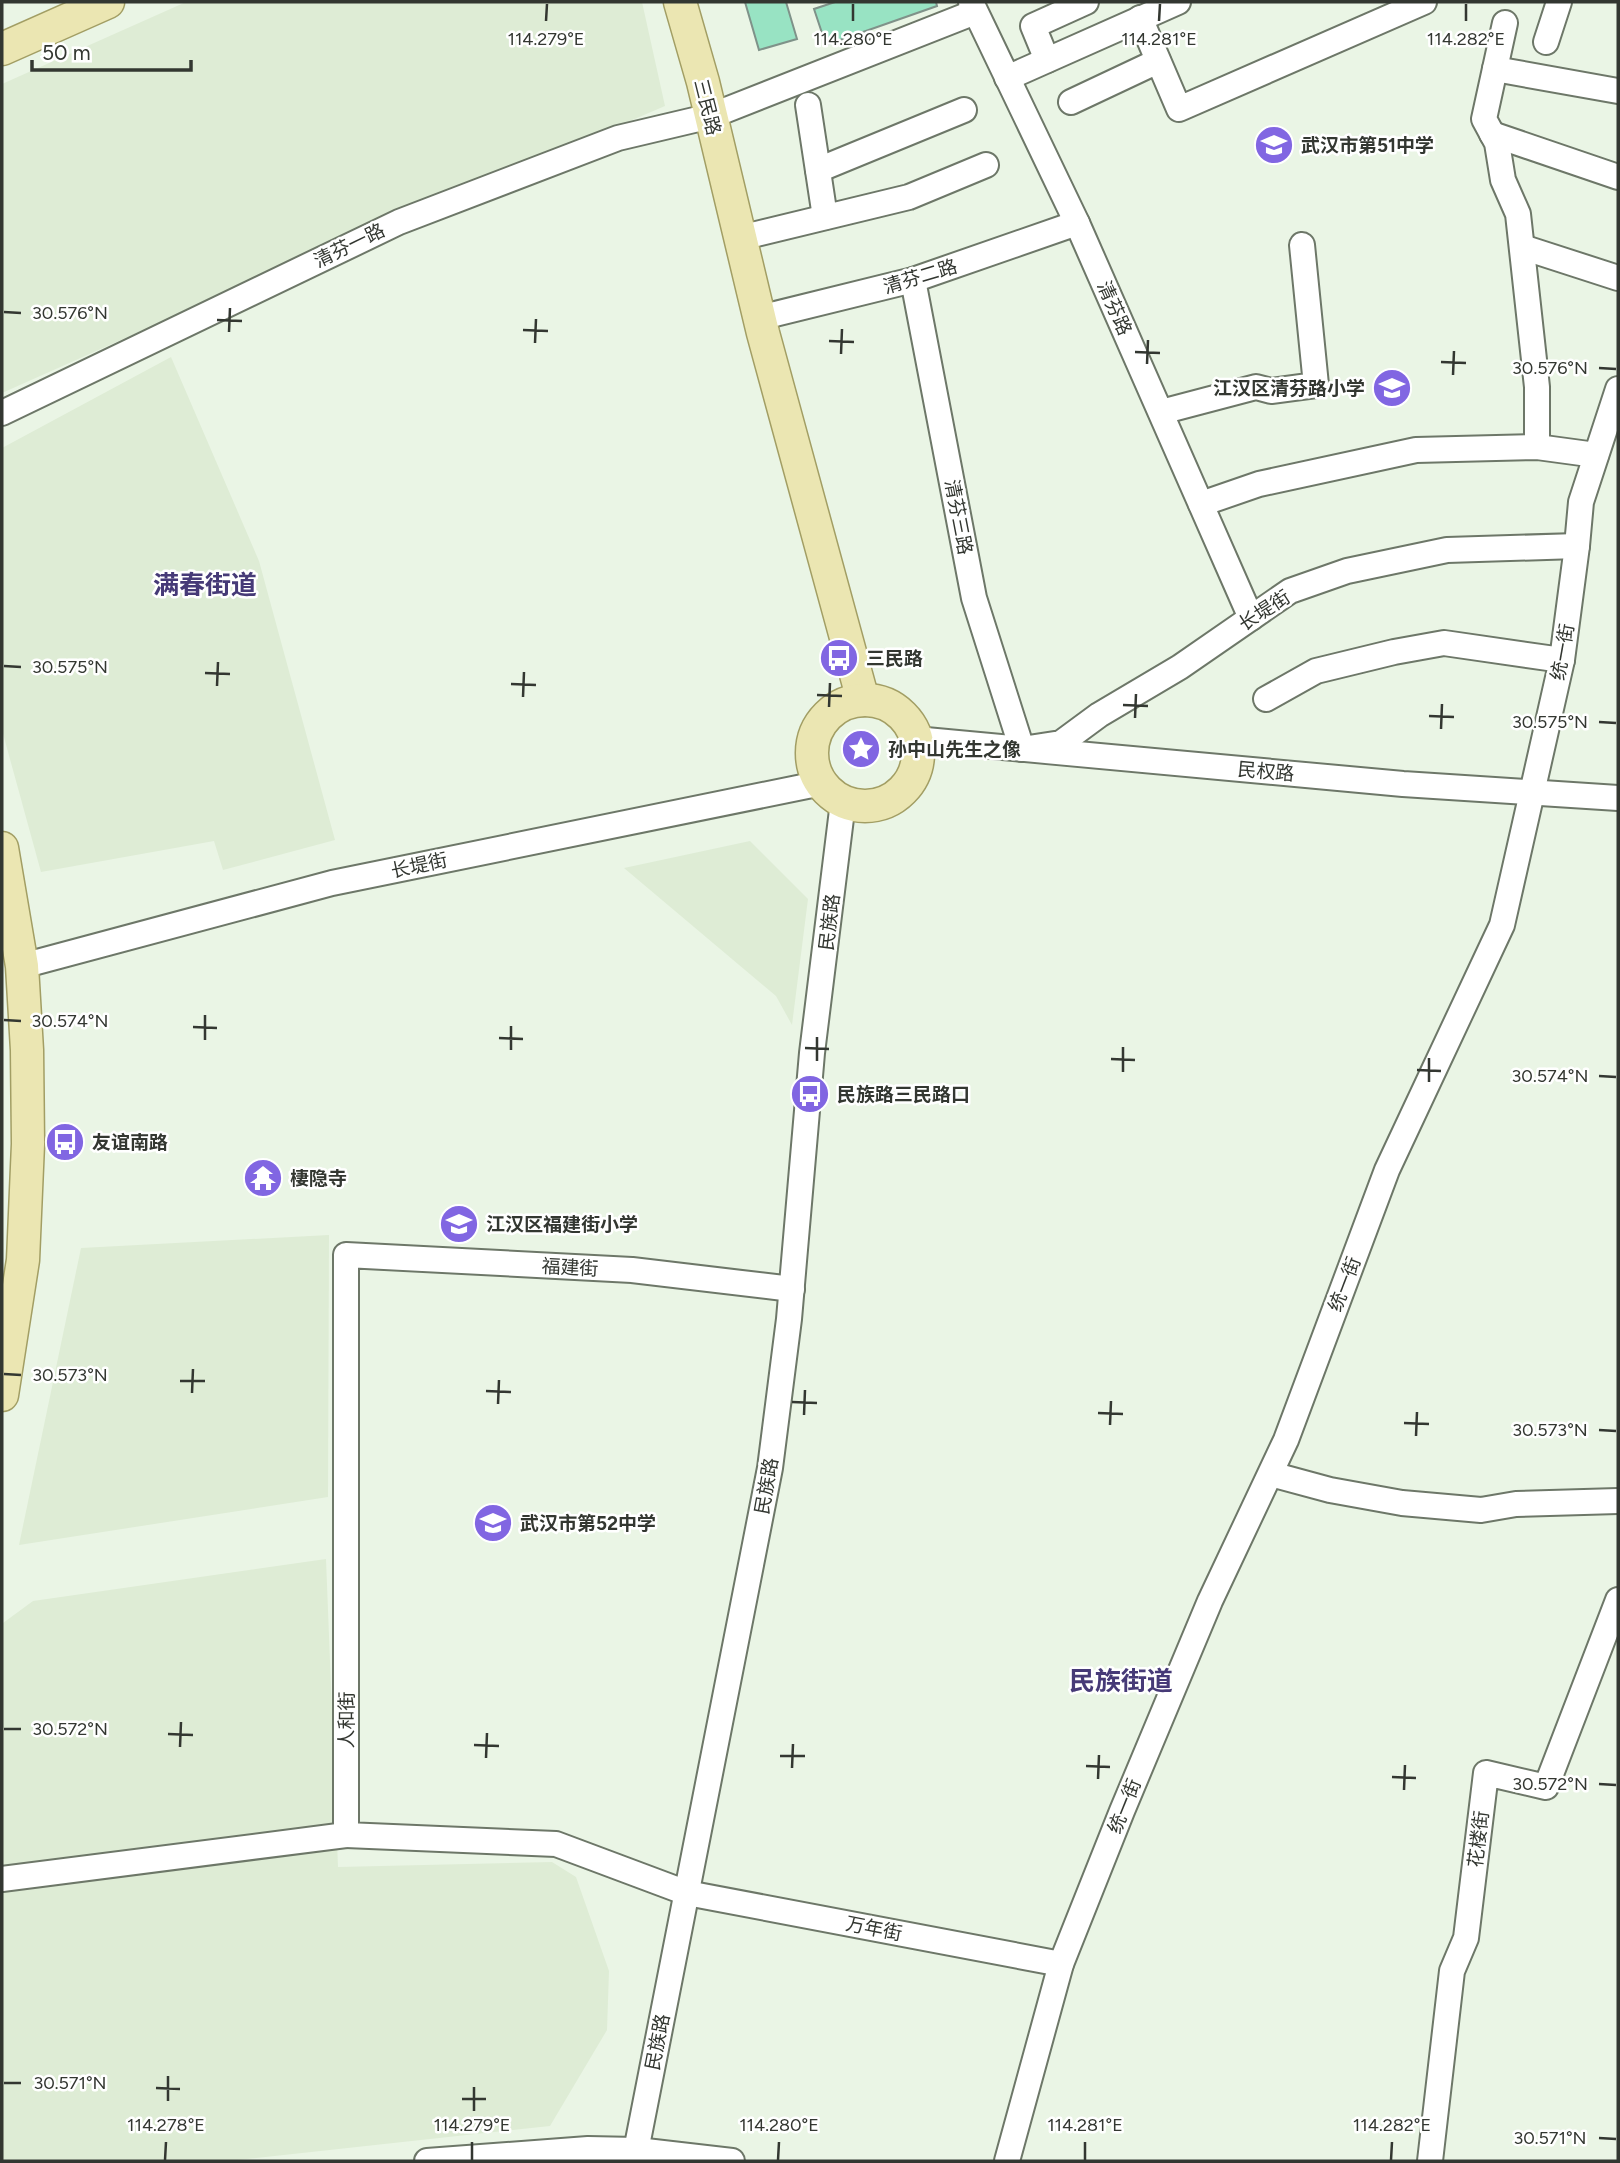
<svg xmlns="http://www.w3.org/2000/svg" width="1620" height="2163" viewBox="0 0 1620 2163" font-family="Figtree,'Noto Sans SC',sans-serif">
	<rect width="100%" height="100%" fill="#eaf5e5"/>
	<g fill="#deecd5">
		<polygon points="186,2 642,2 665,106 215,298 2,393 2,84"/>
		<polygon points="171,357 259,561 335,840 223,870 214,841 41,872 2,730 2,448"/>
		<polygon points="750,841 808,899 792,1025 776,996 624,868"/>
		<polygon points="329,1235 328,1497 19,1545 81,1248"/>
		<polygon points="326,1559 338,1867 552,1862 576,1877 609,1971 607,2030 550,2126 228,2161 2,2161 3,1623 33,1601"/>
	</g>
	<g fill="#98e3c3" stroke="#7f9289" stroke-width="2">
		<polygon points="745,2 786,2 797,39 759,50"/>
		<polygon points="835,2 936,2 937,6 826,45 814,9"/>
	</g>
	<g fill="none" stroke-linecap="round" stroke-linejoin="round">
		<g stroke="#6d7768" stroke-width="28">
			<g id="minor">
				<polyline points="971,2 1077,223 1251,618"/>
				<polyline points="1140,18 1179,109 1424,2"/>
				<polyline points="1505,23 1484,119 1497,143 1503,180 1518,214 1537,387 1537,447"/>
				<polyline points="1546,42 1559,2"/>
				<polyline points="1047,60 1033,26 1086,2"/>
				<polyline points="1495,69 1618,91"/>
				<polyline points="1007,78 1178,2"/>
				<polyline points="1071,102 1158,61"/>
				<polyline points="808,105 825,217"/>
				<polyline points="1492,134 1618,177"/>
				<polyline points="818,170 964,110"/>
				<polyline points="740,238 909,197 986,165"/>
				<polyline points="1522,247 1618,278"/>
				<polyline points="913,280 974,598 1022,749 1061,743 1099,715 1180,667 1290,591 1347,571 1447,550 1577,546"/>
				<polyline points="759,318 913,280 1077,223"/>
				<polyline points="1161,412 1256,387 1271,391 1316,385 1302,245"/>
				<polyline points="2,413 399,222 618,138 711,116 975,12"/>
				<polyline points="1201,504 1259,484 1416,450 1537,447 1596,455"/>
				<polyline points="1266,699 1316,671 1394,652 1444,643 1562,660"/>
				<polyline points="915,739 1403,784 1618,798"/>
				<polyline points="22,966 332,883 822,783"/>
				<polyline points="792,1289 632,1270 346,1255 346,1835 556,1844 687,1893 1061,1964"/>
				<polyline points="1271,1474 1330,1490 1402,1503 1481,1510 1516,1504 1618,1501"/>
				<polyline points="2,1879 346,1835"/>
				<polyline points="427,2161 588,2149 637,2150 732,2161"/>
				<polyline points="634,2161 770,1468 789,1319 812,1053 843,802"/>
				<polyline points="1007,2161 1061,1964 1122,1811 1210,1601 1286,1440 1387,1170 1502,925 1562,660 1577,546 1581,502 1618,389"/>
				<polyline points="1430,2161 1452,1971 1466,1938 1486,1773 1546,1787 1618,1600"/>
			</g>
		</g>
		<g stroke="#a29e64" stroke-width="35">
			<g id="major">
				<polyline points="680,2 703,82 763,333 863,700"/>
				<polyline points="2,49 108,2"/>
				<circle cx="865" cy="753" r="53"/>
				<polyline points="2,848 22,966 27,1050 28,1144 23,1260 2,1395"/>
			</g>
		</g>
		<use href="#minor" stroke="#fff" stroke-width="24"/>
		<use href="#major" stroke="#ebe6b2" stroke-width="32"/>
	</g>
	<path fill="none" stroke="#333731" stroke-width="2.5" d="M 546,21 L 547,4M 853,21 L 853,4M 1159,21 L 1160,4M 1466,21 L 1466,4M 4,312 L 21,313M 217,320 L 242,321M 523,330 L 548,331M 229,332 L 230,308M 829,341 L 854,342M 535,343 L 536,319M 1135,352 L 1160,353M 841,354 L 842,329M 1441,362 L 1466,363M 1147,364 L 1148,340M 1599,368 L 1616,369M 1453,375 L 1454,351M 4,666 L 21,667M 205,673 L 230,674M 511,684 L 536,685M 217,686 L 218,662M 817,695 L 842,696M 523,697 L 524,672M 1123,705 L 1148,706M 829,707 L 830,683M 1429,716 L 1454,717M 1135,718 L 1136,694M 1599,722 L 1616,723M 1441,729 L 1442,704M 4,1020 L 21,1021M 193,1027 L 217,1028M 499,1038 L 523,1039M 205,1040 L 205,1015M 805,1048 L 829,1049M 511,1050 L 511,1026M 1111,1059 L 1135,1060M 817,1061 L 817,1037M 1417,1070 L 1441,1071M 1123,1072 L 1123,1047M 1599,1076 L 1616,1077M 1429,1082 L 1429,1058M 4,1374 L 21,1375M 180,1381 L 205,1381M 486,1391 L 511,1392M 192,1393 L 193,1369M 792,1402 L 817,1403M 498,1404 L 499,1380M 1098,1413 L 1123,1414M 804,1415 L 805,1390M 1404,1423 L 1429,1424M 1110,1425 L 1111,1401M 1599,1430 L 1616,1431M 1416,1436 L 1417,1412M 4,1729 L 21,1729M 168,1734 L 193,1735M 474,1745 L 499,1746M 180,1747 L 181,1722M 780,1756 L 805,1756M 486,1758 L 487,1733M 1086,1766 L 1110,1767M 792,1768 L 793,1744M 1392,1777 L 1416,1778M 1098,1779 L 1099,1755M 1599,1784 L 1616,1785M 1404,1790 L 1405,1765M 4,2083 L 21,2083M 156,2088 L 180,2089M 462,2099 L 486,2099M 168,2101 L 168,2076M 474,2111 L 474,2087M 1599,2138 L 1616,2139M 165,2160 L 166,2142M 472,2160 L 472,2142M 778,2160 L 779,2142M 1085,2160 L 1085,2142M 1391,2160 L 1392,2142"/>
	<defs>
		<g id="school-disc" transform="scale(2.0125)"><circle r="9.5" fill="#8166e2" stroke="#fff"/><path d="M0-5L7-2L0 1L-7-2ZM-4 1L0 2.5L4 1V4Q0 6-4 4Z" fill="#fff"/></g>
		<g id="bus-disc" transform="scale(2.0125)"><circle r="9.5" fill="#8166e2" stroke="#fff"/><path d="M-5-6H5V4H4V6H2V4H-2V6H-4V4H-5ZM-3.5-4V0h7V-4ZM-3.5 1.2v1.5H-2V1.2ZM2 1.2v1.5H3.5V1.2Z" fill="#fff"/></g>
		<g id="sight-disc" transform="scale(2.0125)"><circle r="9.5" fill="#8166e2" stroke="#fff"/><path d="M0-6L1.8-2.2L6-1.7L2.9 1.2L3.7 5.4L0 3.3L-3.7 5.4L-2.9 1.2L-6-1.7L-1.8-2.2Z" fill="#fff"/></g>
		<g id="temple-disc" transform="scale(2.0125)"><circle r="9.5" fill="#8166e2" stroke="#fff"/><path d="M0-6L5-2H3V0L6.5 2.5H4V6H1.5V3h-3V6H-4V2.5H-6.5L-3 0V-2H-5Z" fill="#fff"/></g>
	</defs>
	<g fill-rule="evenodd">
		<use href="#school-disc" x="1274" y="145"/>
		<use href="#school-disc" x="1392" y="388"/>
		<use href="#bus-disc" x="839" y="658"/>
		<use href="#sight-disc" x="861" y="749"/>
		<use href="#bus-disc" x="810" y="1094"/>
		<use href="#bus-disc" x="65" y="1142"/>
		<use href="#temple-disc" x="263" y="1178"/>
		<use href="#school-disc" x="459" y="1224"/>
		<use href="#school-disc" x="493" y="1523"/>
	</g>
	<g text-anchor="middle" stroke-width="5" stroke-linejoin="round" paint-order="stroke">
		<g font-size="19" fill="#333731" stroke="#fff">
			<text transform="translate(708 107) rotate(76)" y="7">三民路</text>
			<text transform="translate(349 245) rotate(-26)" y="7">清芬一路</text>
			<text transform="translate(920 276) rotate(-17)" y="7">清芬二路</text>
			<text transform="translate(1115 308) rotate(66)" y="7">清芬路</text>
			<text transform="translate(959 517) rotate(79)" y="7">清芬三路</text>
			<text transform="translate(1264 610) rotate(-33)" y="7">长堤街</text>
			<text transform="translate(1562 652) rotate(-80)" y="7">统一街</text>
			<text transform="translate(1266 771) rotate(5)" y="7">民权路</text>
			<text transform="translate(419 865) rotate(-12)" y="7">长堤街</text>
			<text transform="translate(829 922) rotate(-83)" y="7">民族路</text>
			<text transform="translate(570 1267) rotate(3)" y="7">福建街</text>
			<text transform="translate(1344 1284) rotate(-69)" y="7">统一街</text>
			<text transform="translate(766 1486) rotate(-80)" y="7">民族路</text>
			<text transform="translate(346 1720) rotate(-90)" y="7">人和街</text>
			<text transform="translate(1124 1806) rotate(-68)" y="7">统一街</text>
			<text transform="translate(1478 1839) rotate(-83)" y="7">花楼街</text>
			<text transform="translate(874 1928) rotate(11)" y="7">万年街</text>
			<text transform="translate(657 2042) rotate(-79)" y="7">民族路</text>
		</g>
		<g font-size="19" font-weight="bold" fill="#333731" stroke="#fff" text-anchor="start">
			<text x="1301" y="152">武汉市第51中学</text>
			<text x="1365" y="395" text-anchor="end">江汉区清芬路小学</text>
			<text x="866" y="665">三民路</text>
			<text x="888" y="756">孙中山先生之像</text>
			<text x="837" y="1101">民族路三民路口</text>
			<text x="92" y="1149">友谊南路</text>
			<text x="290" y="1185">棲隐寺</text>
			<text x="486" y="1231">江汉区福建街小学</text>
			<text x="520" y="1530">武汉市第52中学</text>
		</g>
		<g font-size="26" font-weight="bold" fill="#463a77" stroke="#fff">
			<text x="205" y="594">满春街道</text>
			<text x="1121" y="1690">民族街道</text>
		</g>
	</g>
	<g font-size="18" text-anchor="middle" fill="#333731" stroke="#fff" stroke-width="5" stroke-linejoin="round" paint-order="stroke">
		<text x="546" y="45">114.279°E</text>
		<text x="853" y="45">114.280°E</text>
		<text x="1159" y="45">114.281°E</text>
		<text x="1466" y="45">114.282°E</text>
		<text x="70" y="319">30.576°N</text>
		<text x="1550" y="374">30.576°N</text>
		<text x="70" y="673">30.575°N</text>
		<text x="1550" y="728">30.575°N</text>
		<text x="70" y="1027">30.574°N</text>
		<text x="1550" y="1082">30.574°N</text>
		<text x="70" y="1381">30.573°N</text>
		<text x="1550" y="1436">30.573°N</text>
		<text x="70" y="1735">30.572°N</text>
		<text x="1550" y="1790">30.572°N</text>
		<text x="70" y="2089">30.571°N</text>
		<text x="166" y="2131">114.278°E</text>
		<text x="472" y="2131">114.279°E</text>
		<text x="779" y="2131">114.280°E</text>
		<text x="1085" y="2131">114.281°E</text>
		<text x="1392" y="2131">114.282°E</text>
		<text x="1550" y="2144">30.571°N</text>
	</g>
	<rect width="1620" height="2163" fill="none" stroke="#333731" stroke-width="7"/>
	<path d="M32 60v10h159v-10" fill="none" stroke="#333731" stroke-width="3.5"/>
	<text x="42" y="60" font-size="21" fill="#333731" stroke="#ffffff" stroke-width="5" paint-order="stroke">50 m</text>
</svg>
